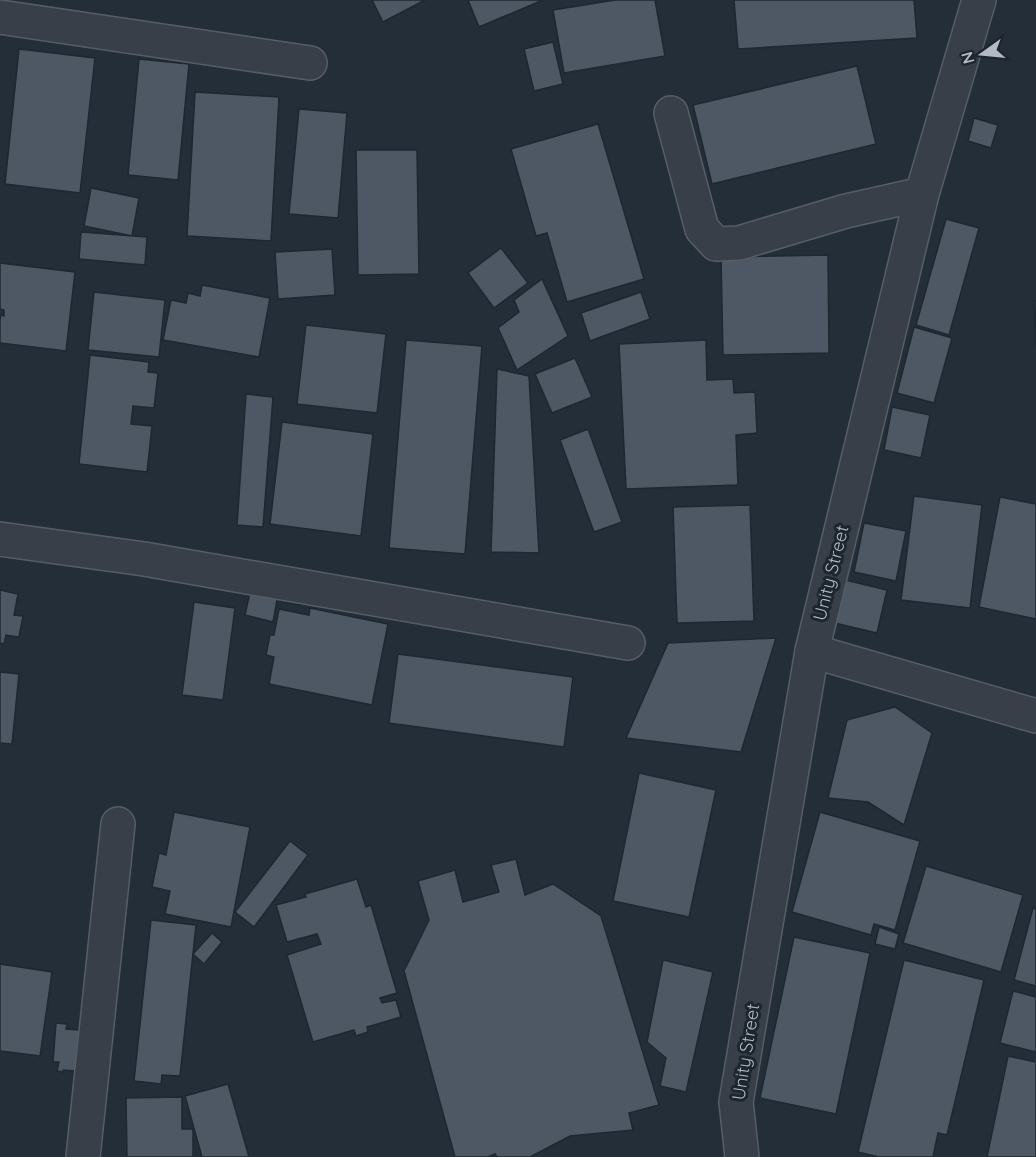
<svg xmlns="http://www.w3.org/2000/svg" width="1036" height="1157" viewBox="0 0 1036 1157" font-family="Quicksand,sans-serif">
	<rect width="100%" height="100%" fill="#242e38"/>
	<g fill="#4d5864" stroke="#1f2730" stroke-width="1.5">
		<polygon points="372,0 425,0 383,22"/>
		<polygon points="468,0 543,0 479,27"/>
		<polygon points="615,0 655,0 665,56 564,73 553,10"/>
		<polygon points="734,0 914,0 917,38 738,49"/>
		<polygon points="553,42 563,84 534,91 524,49"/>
		<polygon points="19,49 95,58 80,193 5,184"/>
		<polygon points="139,59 189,64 178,180 128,175"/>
		<polygon points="857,66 876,144 712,184 693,105"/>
		<polygon points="195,92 279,97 271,241 187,236"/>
		<polygon points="299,109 347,113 338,218 289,214"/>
		<polygon points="974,118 998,125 991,148 968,141"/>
		<polygon points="598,124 644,279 567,302 547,233 536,236 511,149"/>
		<polygon points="356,150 417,150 419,274 358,275"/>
		<polygon points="91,188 139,198 132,236 84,226"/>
		<polygon points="946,219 979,228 949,335 916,325"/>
		<polygon points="81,232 147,237 145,265 79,259"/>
		<polygon points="501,248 528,283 494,308 468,273"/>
		<polygon points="332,249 335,295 278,299 275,252"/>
		<polygon points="828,255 829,353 723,355 721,257"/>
		<polygon points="0,263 75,272 66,351 0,343 0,319 1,315 4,316 4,310 0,309"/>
		<polygon points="542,279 568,336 517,370 498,328 519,312 514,300"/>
		<polygon points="202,285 270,298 259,357 163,340 171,300 186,303 188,293 200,296"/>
		<polygon points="94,292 165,300 159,357 88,350"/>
		<polygon points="641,292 650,319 590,341 581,313"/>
		<polygon points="1034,301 1036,301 1036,346"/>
		<polygon points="306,325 386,334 377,413 297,404"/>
		<polygon points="914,327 952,338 934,403 897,393"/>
		<polygon points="406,340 482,346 465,554 389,548"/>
		<polygon points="706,340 707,380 733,379 734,393 755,392 757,433 736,435 738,485 626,489 619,344"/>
		<polygon points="90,355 149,362 148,372 158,373 154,408 133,406 131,424 152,426 147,472 79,464"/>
		<polygon points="575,358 592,397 552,413 535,374"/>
		<polygon points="497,369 529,376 539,553 491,552"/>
		<polygon points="246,394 273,397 263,527 237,525"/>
		<polygon points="892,407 930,415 921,458 884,450"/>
		<polygon points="282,422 373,434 361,536 270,524"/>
		<polygon points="588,429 622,522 594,532 560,440"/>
		<polygon points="914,496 982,505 970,608 901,600"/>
		<polygon points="1000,497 1036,504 1036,619 979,607"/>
		<polygon points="750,505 754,621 677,623 673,507"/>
		<polygon points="864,523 906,531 896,581 854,572"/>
		<polygon points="837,578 887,590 877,633 826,621"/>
		<polygon points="252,583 302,594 300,605 277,600 273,622 245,615"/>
		<polygon points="0,590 18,594 14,615 23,616 19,637 6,635 4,644 0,643"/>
		<polygon points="194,602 235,608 223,700 182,695"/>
		<polygon points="310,608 388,624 372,705 269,684 274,657 266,655 270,635 274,635 279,609 309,615"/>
		<polygon points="776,638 741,752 626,738 668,643"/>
		<polygon points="398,654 573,677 564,747 389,723"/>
		<polygon points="0,672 19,674 12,744 0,743"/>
		<polygon points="895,707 932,733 904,825 868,802 828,798 847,720"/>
		<polygon points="639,773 716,790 689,917 613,901"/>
		<polygon points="174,812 250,827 231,927 165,914 170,891 152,887 159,853 166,855"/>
		<polygon points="820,812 920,841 895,930 874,924 871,935 792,912"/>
		<polygon points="290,841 308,855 254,927 235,912"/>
		<polygon points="516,859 525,895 553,884 601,916 659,1105 629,1113 633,1130 570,1136 530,1157 497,1157 495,1154 488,1157 455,1157 404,971 429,920 418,881 455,870 463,902 499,892 491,865"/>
		<polygon points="926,866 1023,895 1001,972 903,943"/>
		<polygon points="357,879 366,907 371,905 397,993 380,998 382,1003 396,1000 401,1017 367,1027 368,1032 356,1036 354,1030 313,1042 287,955 321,944 317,934 287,942 276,905 306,897 305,894"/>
		<polygon points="1033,908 1036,909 1036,986 1014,980"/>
		<polygon points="151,920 196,925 180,1076 162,1075 161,1084 134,1081"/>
		<polygon points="879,927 899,934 895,949 875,944"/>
		<polygon points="212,933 222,942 204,964 193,954"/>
		<polygon points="794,937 870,953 836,1114 760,1098"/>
		<polygon points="663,960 713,972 686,1092 660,1086 666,1058 647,1042"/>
		<polygon points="904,960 984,980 947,1135 938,1133 933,1157 879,1157 858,1152"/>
		<polygon points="0,964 52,972 40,1056 0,1051"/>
		<polygon points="1013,991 1036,997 1036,1052 1000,1043"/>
		<polygon points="56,1023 67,1024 66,1029 80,1030 77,1071 63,1070 63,1072 57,1071 59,1062 53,1062"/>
		<polygon points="1008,1056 1036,1062 1036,1157 987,1157"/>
		<polygon points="228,1084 249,1157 202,1157 185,1096"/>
		<polygon points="182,1097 182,1129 193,1129 193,1157 127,1157 126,1098"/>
	</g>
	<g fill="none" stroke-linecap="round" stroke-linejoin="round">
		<g stroke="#565d67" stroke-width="36">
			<g id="street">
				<polyline points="0,17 310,63"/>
				<polyline points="671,113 702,229 716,244 739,243 846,211 922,194"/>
				<polyline points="0,539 144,559 628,643"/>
				<polyline points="812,651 1036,716"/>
				<polyline points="83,1157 118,824"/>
				<polyline points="742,1157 736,1102 812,651 922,194 979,0"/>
			</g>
		</g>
		<use href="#street" stroke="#383f49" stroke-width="33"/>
	</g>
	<g text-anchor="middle" stroke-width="6" stroke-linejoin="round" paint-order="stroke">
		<g font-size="18" fill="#b3bac5" stroke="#1d252e">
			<text transform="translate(831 573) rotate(-76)" y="6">Unity Street</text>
			<text transform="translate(746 1052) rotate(-81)" y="6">Unity Street</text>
		</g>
	</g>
	<g transform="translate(982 54) rotate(255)" stroke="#1d252e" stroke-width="4.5" paint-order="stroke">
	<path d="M0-4.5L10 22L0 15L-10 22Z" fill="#b3bac5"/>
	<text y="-9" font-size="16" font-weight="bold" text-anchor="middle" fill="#b3bac5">N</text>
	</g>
</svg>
